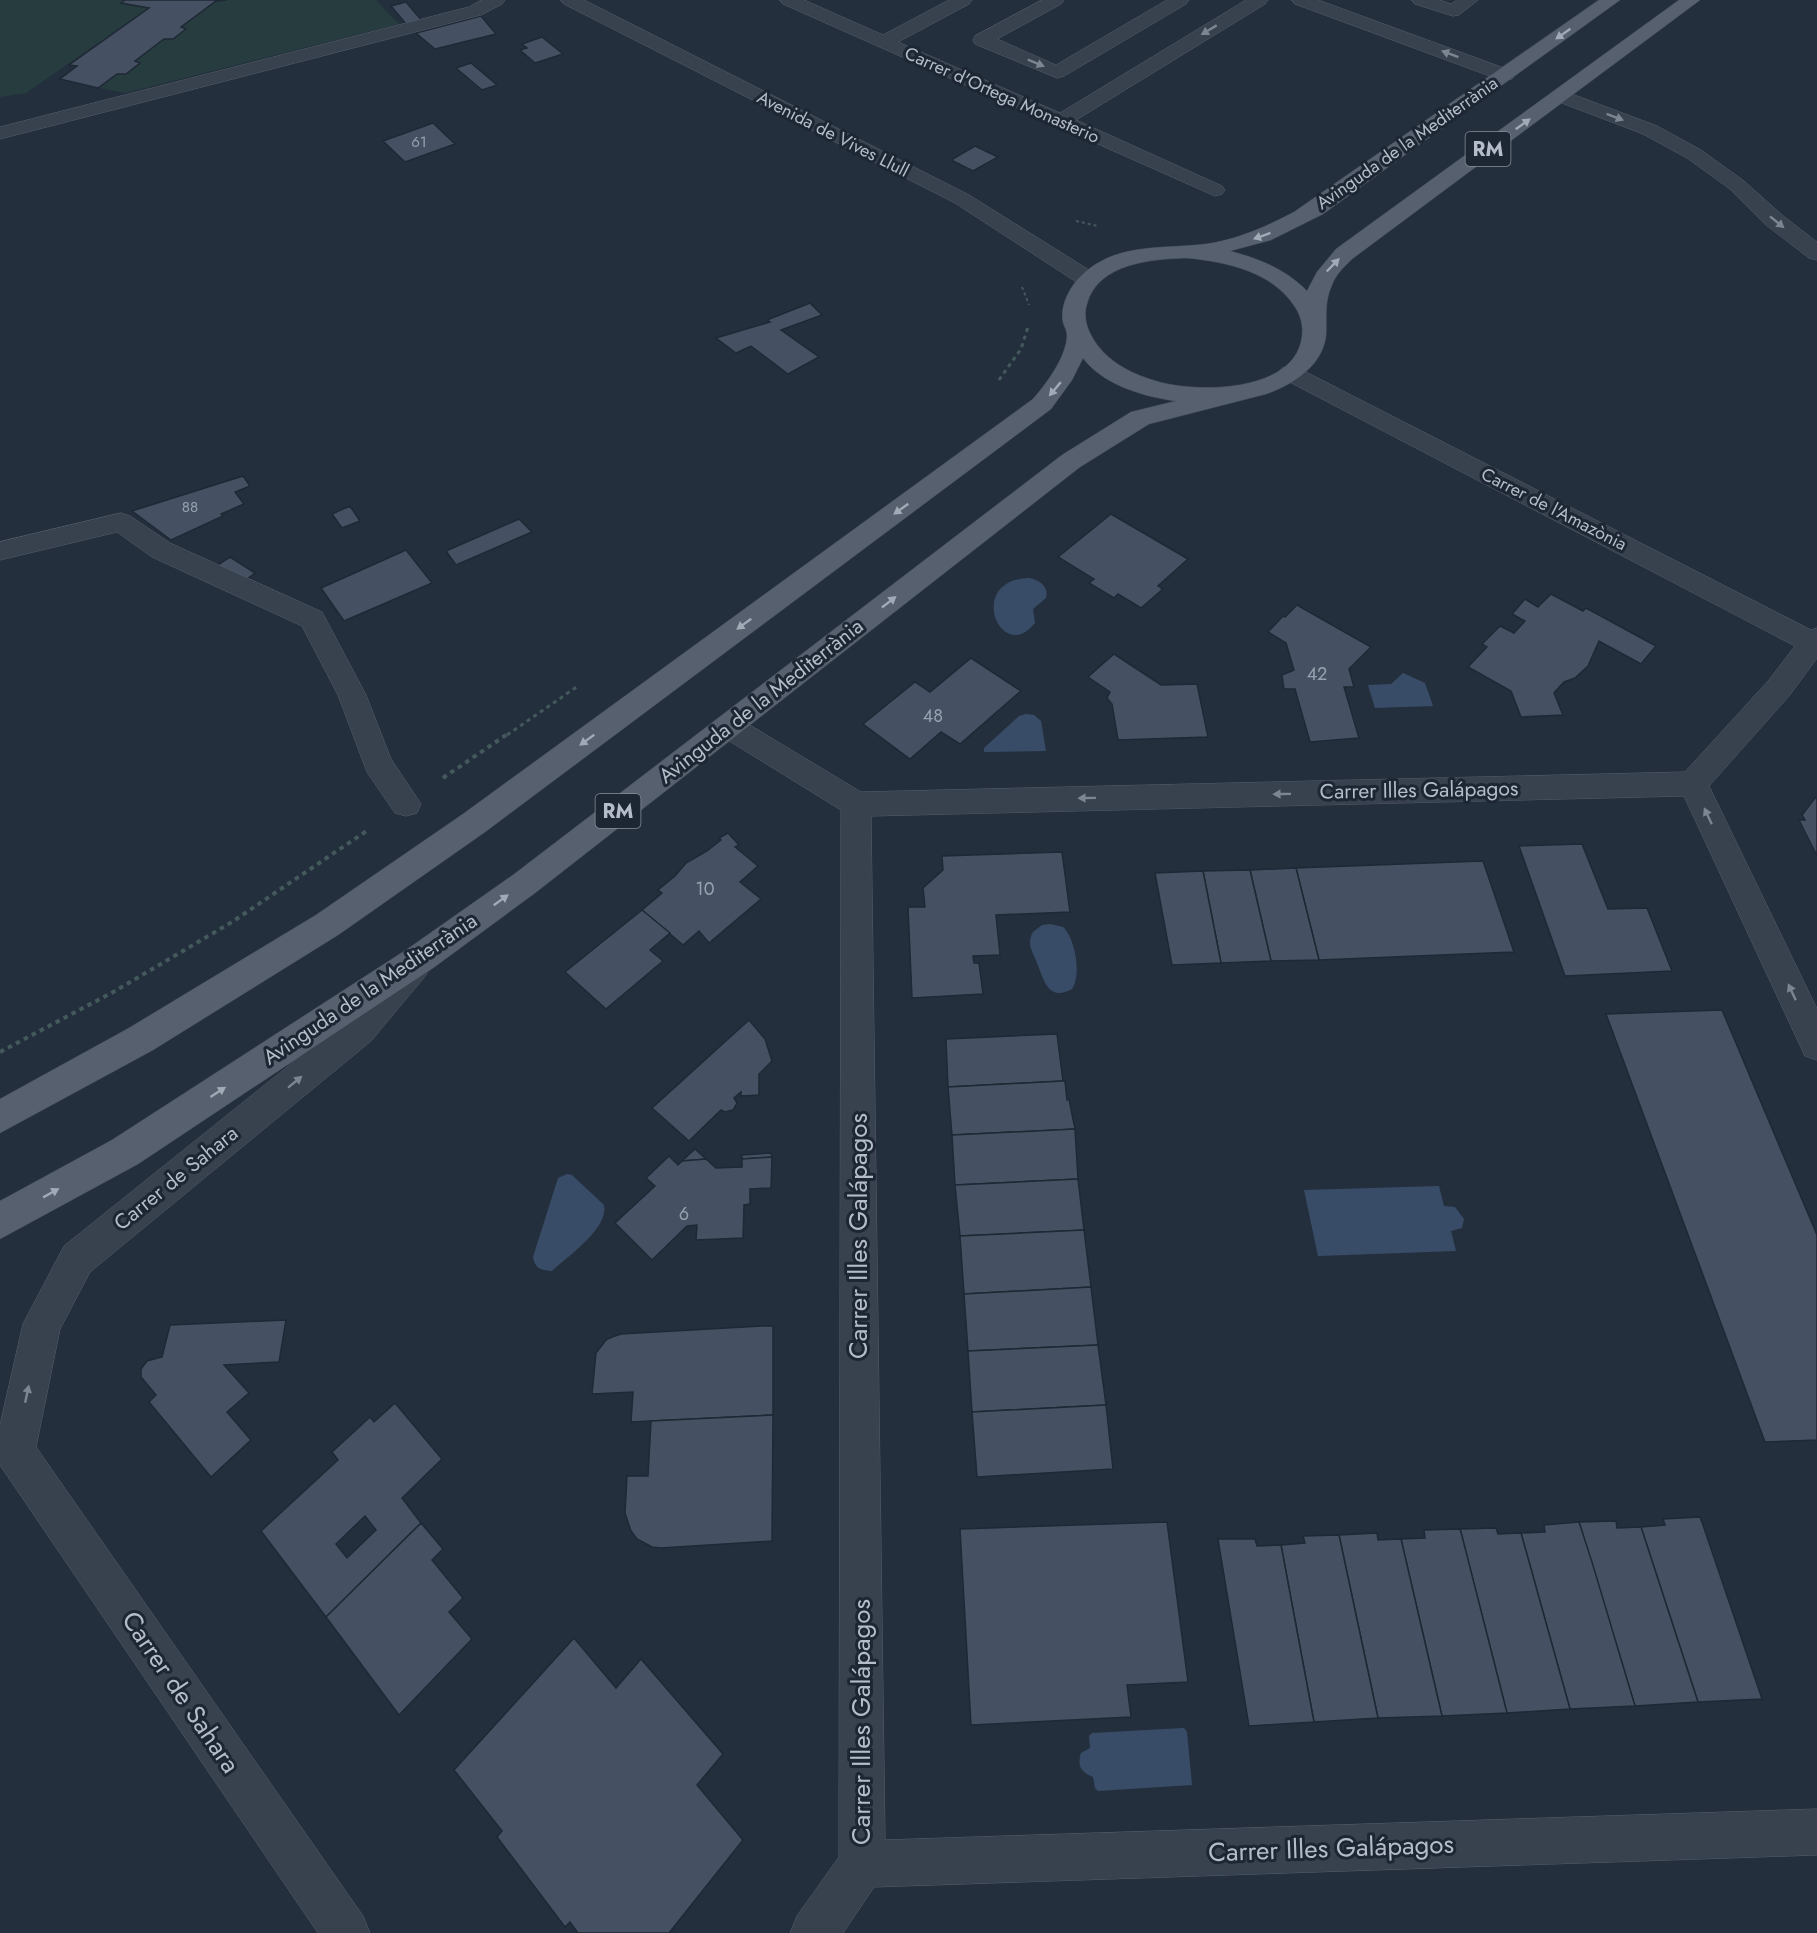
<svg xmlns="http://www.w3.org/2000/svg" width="1817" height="1933" viewBox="0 0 1817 1933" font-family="Jost,sans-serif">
	<rect width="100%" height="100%" fill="#242f3e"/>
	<g fill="#263c3f">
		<polygon points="0,0 125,0 122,3 149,8 26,93 0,97"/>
		<polygon points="227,0 376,0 399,24 125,93 98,88 117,74 126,74 139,64 135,61 164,39 173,39 185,30 181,27 216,1"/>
	</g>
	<g fill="#394c67">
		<path d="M 1029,578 C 1039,580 1049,586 1046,598 L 1033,609 L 1035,623 C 1001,666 965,580 1029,578 Z"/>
		<polygon points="1403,673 1425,683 1433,706 1375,708 1368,685 1391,684"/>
		<polygon points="1026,714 1034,715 1041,721 1046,751 984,752 984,748 1019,716"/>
		<path d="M 1050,924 L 1063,927 C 1075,938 1082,975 1072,989 C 1048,1002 1044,980 1037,963 C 1033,952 1026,944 1033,932 L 1042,925 Z"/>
		<path d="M 567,1174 L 572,1175 L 604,1205 C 609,1228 568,1256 552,1271 C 541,1270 535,1269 533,1257 L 558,1178 Z"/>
		<polygon points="1439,1186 1444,1206 1455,1207 1464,1219 1462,1228 1451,1231 1456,1251 1318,1256 1304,1190"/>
		<path d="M 1184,1728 L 1187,1732 L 1192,1785 L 1098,1791 L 1095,1788 L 1093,1777 C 1081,1772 1077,1766 1081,1753 L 1090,1748 L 1089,1736 L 1092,1733 Z"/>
	</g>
	<g fill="#455162" stroke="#1f2835" stroke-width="1.5" fill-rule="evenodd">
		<polygon points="125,0 227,0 216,1 181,27 186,29 173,39 164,39 135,61 140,63 126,74 117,74 98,88 60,79 77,66 69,65 149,8 121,3"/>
		<polygon points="406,2 422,21 407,25 391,6"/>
		<polygon points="481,16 496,34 435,49 416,33"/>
		<polygon points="542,37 563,54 535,63 520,50 527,48 522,44"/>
		<polygon points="471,63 497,85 482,90 456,68"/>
		<polygon points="433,123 455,144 405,162 383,141"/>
		<polygon points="975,146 998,157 973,171 951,160"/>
		<polygon points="810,303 822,315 781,330 819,357 788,374 751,346 736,353 716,338 770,322 767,320"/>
		<polygon points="243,476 250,486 235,492 244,504 221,514 223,516 171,540 132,511"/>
		<polygon points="350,506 360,521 342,528 332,514"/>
		<polygon points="1111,514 1188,559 1158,586 1163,589 1141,608 1118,594 1114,598 1089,583 1094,579 1058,557"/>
		<polygon points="519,519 532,532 456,565 446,551"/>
		<polygon points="406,550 432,583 344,621 321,588"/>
		<polygon points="230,557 255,573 239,585 210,570"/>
		<polygon points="1551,594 1583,611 1586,608 1656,646 1641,664 1599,641 1588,666 1575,678 1564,682 1554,693 1563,715 1521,717 1511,691 1468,667 1487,647 1482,644 1500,626 1514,633 1525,621 1512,614 1525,599 1538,607"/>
		<polygon points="1297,605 1371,647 1349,669 1354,687 1344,687 1359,738 1310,742 1295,689 1284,689 1282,675 1294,670 1286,643 1268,632 1283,616 1285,617"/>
		<polygon points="1114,654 1161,685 1197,684 1208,737 1118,740 1112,704 1107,698 1110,692 1088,677"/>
		<polygon points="971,658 1021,691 960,744 941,732 910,759 863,724 915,682 930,692"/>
		<polygon points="1815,798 1817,798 1817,856 1799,820 1805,820 1802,815"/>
		<polygon points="728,833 739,845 735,847 758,866 740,882 761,899 709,943 699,931 683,945 642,910 662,893 658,890 675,876 686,863 707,851 721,840 719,838"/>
		<polygon points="1582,844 1608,909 1647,908 1672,971 1565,976 1519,846"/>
		<polygon points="1062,852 1070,912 996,915 1000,955 973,956 974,963 979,963 983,994 912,998 908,907 925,907 923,888 943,870 942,856"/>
		<polygon points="1483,861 1514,952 1319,960 1296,868"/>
		<polygon points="1296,868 1319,960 1271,961 1250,870"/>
		<polygon points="1250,870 1271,961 1221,963 1203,871"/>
		<polygon points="1203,871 1221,963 1172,965 1155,873"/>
		<polygon points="642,910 670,933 650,950 663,961 606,1009 565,972"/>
		<polygon points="1722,1010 1817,1235 1817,1440 1765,1442 1606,1014"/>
		<polygon points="749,1020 765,1039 772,1061 759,1074 759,1095 741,1096 741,1092 734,1098 737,1103 733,1110 725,1112 721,1110 689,1141 652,1108"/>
		<polygon points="1057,1034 1063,1081 948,1087 946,1039"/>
		<polygon points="1063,1081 1065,1081 1067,1100 1069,1099 1075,1129 952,1135 948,1087"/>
		<polygon points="1075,1129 1078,1179 955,1185 952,1135"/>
		<polygon points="695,1149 706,1159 682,1161"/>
		<polygon points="771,1153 772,1157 742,1159 742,1155"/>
		<polygon points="669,1156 678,1165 682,1161 706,1159 716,1168 742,1167 742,1159 772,1157 771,1188 750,1189 750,1204 744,1205 743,1238 696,1240 697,1225 687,1226 652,1260 615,1223 655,1186 646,1178"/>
		<polygon points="1078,1179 1084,1230 960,1236 955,1185"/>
		<polygon points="1084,1230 1091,1287 964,1294 960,1236"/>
		<polygon points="1091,1287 1098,1345 968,1351 964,1294"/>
		<polygon points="286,1320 279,1362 224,1365 249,1393 227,1412 251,1440 211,1477 149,1402 156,1395 141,1377 141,1369 147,1361 162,1357 170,1325"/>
		<polygon points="762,1326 773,1326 773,1415 631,1422 633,1392 592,1394 596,1353 606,1340 612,1337 621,1334"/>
		<polygon points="1098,1345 1106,1405 972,1412 968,1351"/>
		<path d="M 395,1403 L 442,1459 L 402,1498 L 421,1523 L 326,1617 L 261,1531 L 338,1460 L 332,1452 L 370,1417 L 374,1422 ZM 365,1516 L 376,1530 L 347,1558 L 336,1544 Z"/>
		<polygon points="1106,1405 1113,1469 977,1477 972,1412"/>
		<polygon points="773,1415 772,1541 661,1548 652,1547 637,1539 631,1531 625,1513 627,1476 648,1476 651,1421"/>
		<polygon points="1700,1517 1703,1525 1762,1699 1698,1702 1641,1527 1665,1525 1663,1519"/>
		<polygon points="1616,1521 1617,1528 1641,1527 1698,1702 1635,1706 1579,1522"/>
		<polygon points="1167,1522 1188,1682 1127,1685 1131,1717 971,1725 960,1529"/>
		<polygon points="1579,1522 1592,1562 1635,1706 1570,1709 1521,1533 1545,1532 1544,1525"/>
		<polygon points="421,1523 443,1549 432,1560 463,1598 449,1612 472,1639 399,1715 326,1617"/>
		<polygon points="1496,1528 1498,1534 1521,1533 1570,1709 1507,1713 1460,1529"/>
		<polygon points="1460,1529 1462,1536 1507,1713 1442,1716 1401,1539 1425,1538 1424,1530"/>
		<polygon points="1377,1533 1378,1540 1401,1539 1442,1716 1378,1718 1339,1535"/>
		<polygon points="1339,1535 1378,1718 1314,1722 1281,1545 1305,1543 1303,1536"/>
		<polygon points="1218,1539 1255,1539 1257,1546 1281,1545 1314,1722 1249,1726"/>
		<polygon points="574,1638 616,1688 641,1659 723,1754 697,1785 743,1840 669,1933 578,1933 570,1922 565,1927 497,1837 502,1831 454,1770"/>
	</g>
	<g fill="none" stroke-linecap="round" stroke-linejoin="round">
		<g stroke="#565f6c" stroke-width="1">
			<g id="minor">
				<polygon points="482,0 505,0 502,4 481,15 0,139 0,127 469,7"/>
				<polygon points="561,0 584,0 969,195 1097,275 1100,280 1097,285 1089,287 1081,285 955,203 564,4"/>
				<polygon points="780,0 804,0 883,35 949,0 972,0 969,4 898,42 1060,113 1246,0 1268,0 1265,4 1076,120 1222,186 1225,190 1222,194 1215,196 783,4"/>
				<polygon points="1042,0 1064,0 1061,4 997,39 1056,65 1167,0 1189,0 1186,4 1064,76 1057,78 975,44 973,40 975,36"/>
				<polygon points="1292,0 1318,0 1512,71 1515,75 1512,79 1498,79 1295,4"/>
				<polygon points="1412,0 1439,0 1451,4 1457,0 1478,0 1459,15 1453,16 1415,4"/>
				<polygon points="1561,90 1657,126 1701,150 1744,181 1782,215 1817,242 1817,260 1809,258 1766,225 1730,189 1687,158 1643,134 1554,100 1551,96 1554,92"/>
				<polygon points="1290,366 1298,368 1811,630 1817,628 1817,658 1789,696 1709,786 1817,1009 1817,1060 1805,1056 1684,796 871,816 885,1840 1817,1809 1817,1855 874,1887 843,1933 790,1933 797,1916 839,1857 841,810 718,734 713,726 718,718 728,715 738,718 861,792 1685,772 1769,680 1795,646 1282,378 1278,373 1282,368"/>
				<polygon points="121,513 130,516 170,543 322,612 366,695 391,759 421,804 417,813 406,816 395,813 367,772 338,695 302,626 152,557 117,532 0,560 0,542"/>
				<polygon points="414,951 426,955 430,965 426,975 371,1041 90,1272 60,1329 36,1447 363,1916 370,1933 318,1933 0,1465 0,1425 23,1324 64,1246 347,1019 402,955"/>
			</g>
		</g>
		<g stroke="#414a57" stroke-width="1">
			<path id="major" d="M 1599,0 L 1620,0 L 1323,214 L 1271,240 L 1230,251 C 1260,259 1285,269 1307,291 L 1317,272 L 1336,249 L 1679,0 L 1700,0 L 1352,259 C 1344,267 1336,274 1332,285 C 1324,302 1327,317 1326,335 C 1323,366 1292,385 1266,394 L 1149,424 L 1080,467 L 535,893 L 433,968 L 138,1164 L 0,1239 L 0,1201 L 112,1140 L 409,948 L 513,875 L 1062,455 L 1131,412 L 1176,401 C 1145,397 1103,385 1083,358 L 1072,380 L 1051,409 L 485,832 L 338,935 L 153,1050 L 0,1133 L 0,1099 L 129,1028 L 316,915 L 463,814 L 1033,399 C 1047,383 1067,356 1067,335 C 1067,331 1064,326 1063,322 C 1060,307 1068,291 1077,280 C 1110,244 1153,249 1196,245 C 1229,243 1264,228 1294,212 ZM 1187,258 C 1226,262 1272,271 1295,307 C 1302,317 1304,330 1301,342 C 1289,393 1194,393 1156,381 C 1134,375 1112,364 1098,346 C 1089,334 1082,319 1087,304 C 1098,263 1152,259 1187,258 Z"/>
		</g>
		<g stroke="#44595c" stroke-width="2" stroke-dasharray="3 3" stroke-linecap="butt">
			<polyline points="1076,221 1098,226"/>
			<polyline points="1022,287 1029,305"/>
		</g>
		<g stroke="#44595c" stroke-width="3" stroke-dasharray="4 4" stroke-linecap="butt">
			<polyline points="999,380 1021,349 1028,327"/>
			<polyline points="507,735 578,686"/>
		</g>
		<g stroke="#44595c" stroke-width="4" stroke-dasharray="4.5 4.5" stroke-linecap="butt">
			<polyline points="443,778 509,733"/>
			<polyline points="0,1052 115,991 232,922 368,830"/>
		</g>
		<use href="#minor" fill="#38414e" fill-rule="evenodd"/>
		<use href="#major" fill="#56606e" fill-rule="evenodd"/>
	</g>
	<defs><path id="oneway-solid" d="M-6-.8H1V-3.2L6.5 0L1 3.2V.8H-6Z" transform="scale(1.5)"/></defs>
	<g fill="#7c8592">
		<use href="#oneway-solid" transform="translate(1209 30) rotate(149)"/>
		<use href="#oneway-solid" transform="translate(1450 54) rotate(-159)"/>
		<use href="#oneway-solid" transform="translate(1036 63) rotate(23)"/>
		<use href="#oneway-solid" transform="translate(1615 117) rotate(21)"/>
		<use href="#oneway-solid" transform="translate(1777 222) rotate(39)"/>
		<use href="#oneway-solid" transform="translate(1282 794) rotate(179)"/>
		<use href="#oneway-solid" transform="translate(1087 798) rotate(179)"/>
		<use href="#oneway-solid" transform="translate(1708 816) rotate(-115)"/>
		<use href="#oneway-solid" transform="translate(1792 992) rotate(-115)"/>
		<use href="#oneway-solid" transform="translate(295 1082) rotate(-39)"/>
		<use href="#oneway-solid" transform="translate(27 1394) rotate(-78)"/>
	</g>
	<g fill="#a1aab7">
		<use href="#oneway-solid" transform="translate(1563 34) rotate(145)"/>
		<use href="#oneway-solid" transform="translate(1523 124) rotate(-36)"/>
		<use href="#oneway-solid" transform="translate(1262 236) rotate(160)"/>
		<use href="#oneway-solid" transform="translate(1333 265) rotate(-46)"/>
		<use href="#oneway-solid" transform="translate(1055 389) rotate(130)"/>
		<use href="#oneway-solid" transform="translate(901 509) rotate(144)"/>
		<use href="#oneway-solid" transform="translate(889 602) rotate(-38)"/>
		<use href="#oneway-solid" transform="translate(744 624) rotate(144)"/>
		<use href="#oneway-solid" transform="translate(587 740) rotate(144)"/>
		<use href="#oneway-solid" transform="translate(501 900) rotate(-36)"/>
		<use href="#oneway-solid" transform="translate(218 1092) rotate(-33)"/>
		<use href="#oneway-solid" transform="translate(51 1193) rotate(-29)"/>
	</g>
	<g text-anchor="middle" stroke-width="6" stroke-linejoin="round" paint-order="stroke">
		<g font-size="15" fill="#98a1af">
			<text x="419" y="147">61</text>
			<text x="190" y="512">88</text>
		</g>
		<g font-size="18" fill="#b4bcc9" stroke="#1d2633">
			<text transform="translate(1002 95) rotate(24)" y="6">Carrer d'Ortega Monasterio</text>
			<text transform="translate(833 134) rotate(27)" y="6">Avenida de Vives Llull</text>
			<text transform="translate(1407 143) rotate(-35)" y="6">Avinguda de la Mediterrània</text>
			<text transform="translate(1554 509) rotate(27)" y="6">Carrer de l'Amazònia</text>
		</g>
		<g font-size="18" fill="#98a1af">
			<text x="1317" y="680">42</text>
			<text x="933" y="722">48</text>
			<text x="705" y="895">10</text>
			<text x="684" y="1220">6</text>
		</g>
		<g fill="#1d2633" stroke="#878f9c" stroke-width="1.5">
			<rect x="1465.5" y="132" width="45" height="34" rx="4.5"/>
			<rect x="595.5" y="794" width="45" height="34" rx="4.5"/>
		</g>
		<g font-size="20" font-weight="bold" fill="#b4bcc9">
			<text x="1488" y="156">RM</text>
			<text x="618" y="818">RM</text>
		</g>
		<g font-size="21" fill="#b4bcc9" stroke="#1d2633">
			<text transform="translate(761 701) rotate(-38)" y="7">Avinguda de la Mediterrània</text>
			<text transform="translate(1419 790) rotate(-1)" y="7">Carrer Illes Galápagos</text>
			<text transform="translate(370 989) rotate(-34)" y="7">Avinguda de la Mediterrània</text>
			<text transform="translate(176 1178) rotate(-39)" y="7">Carrer de Sahara</text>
		</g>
		<g font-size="26" fill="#b4bcc9" stroke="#1d2633">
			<text transform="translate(858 1236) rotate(-90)" y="9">Carrer Illes Galápagos</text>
			<text transform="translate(181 1692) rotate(56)" y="9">Carrer de Sahara</text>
			<text transform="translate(861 1722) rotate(-90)" y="9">Carrer Illes Galápagos</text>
			<text transform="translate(1331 1848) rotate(-2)" y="9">Carrer Illes Galápagos</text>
		</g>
	</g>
</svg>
